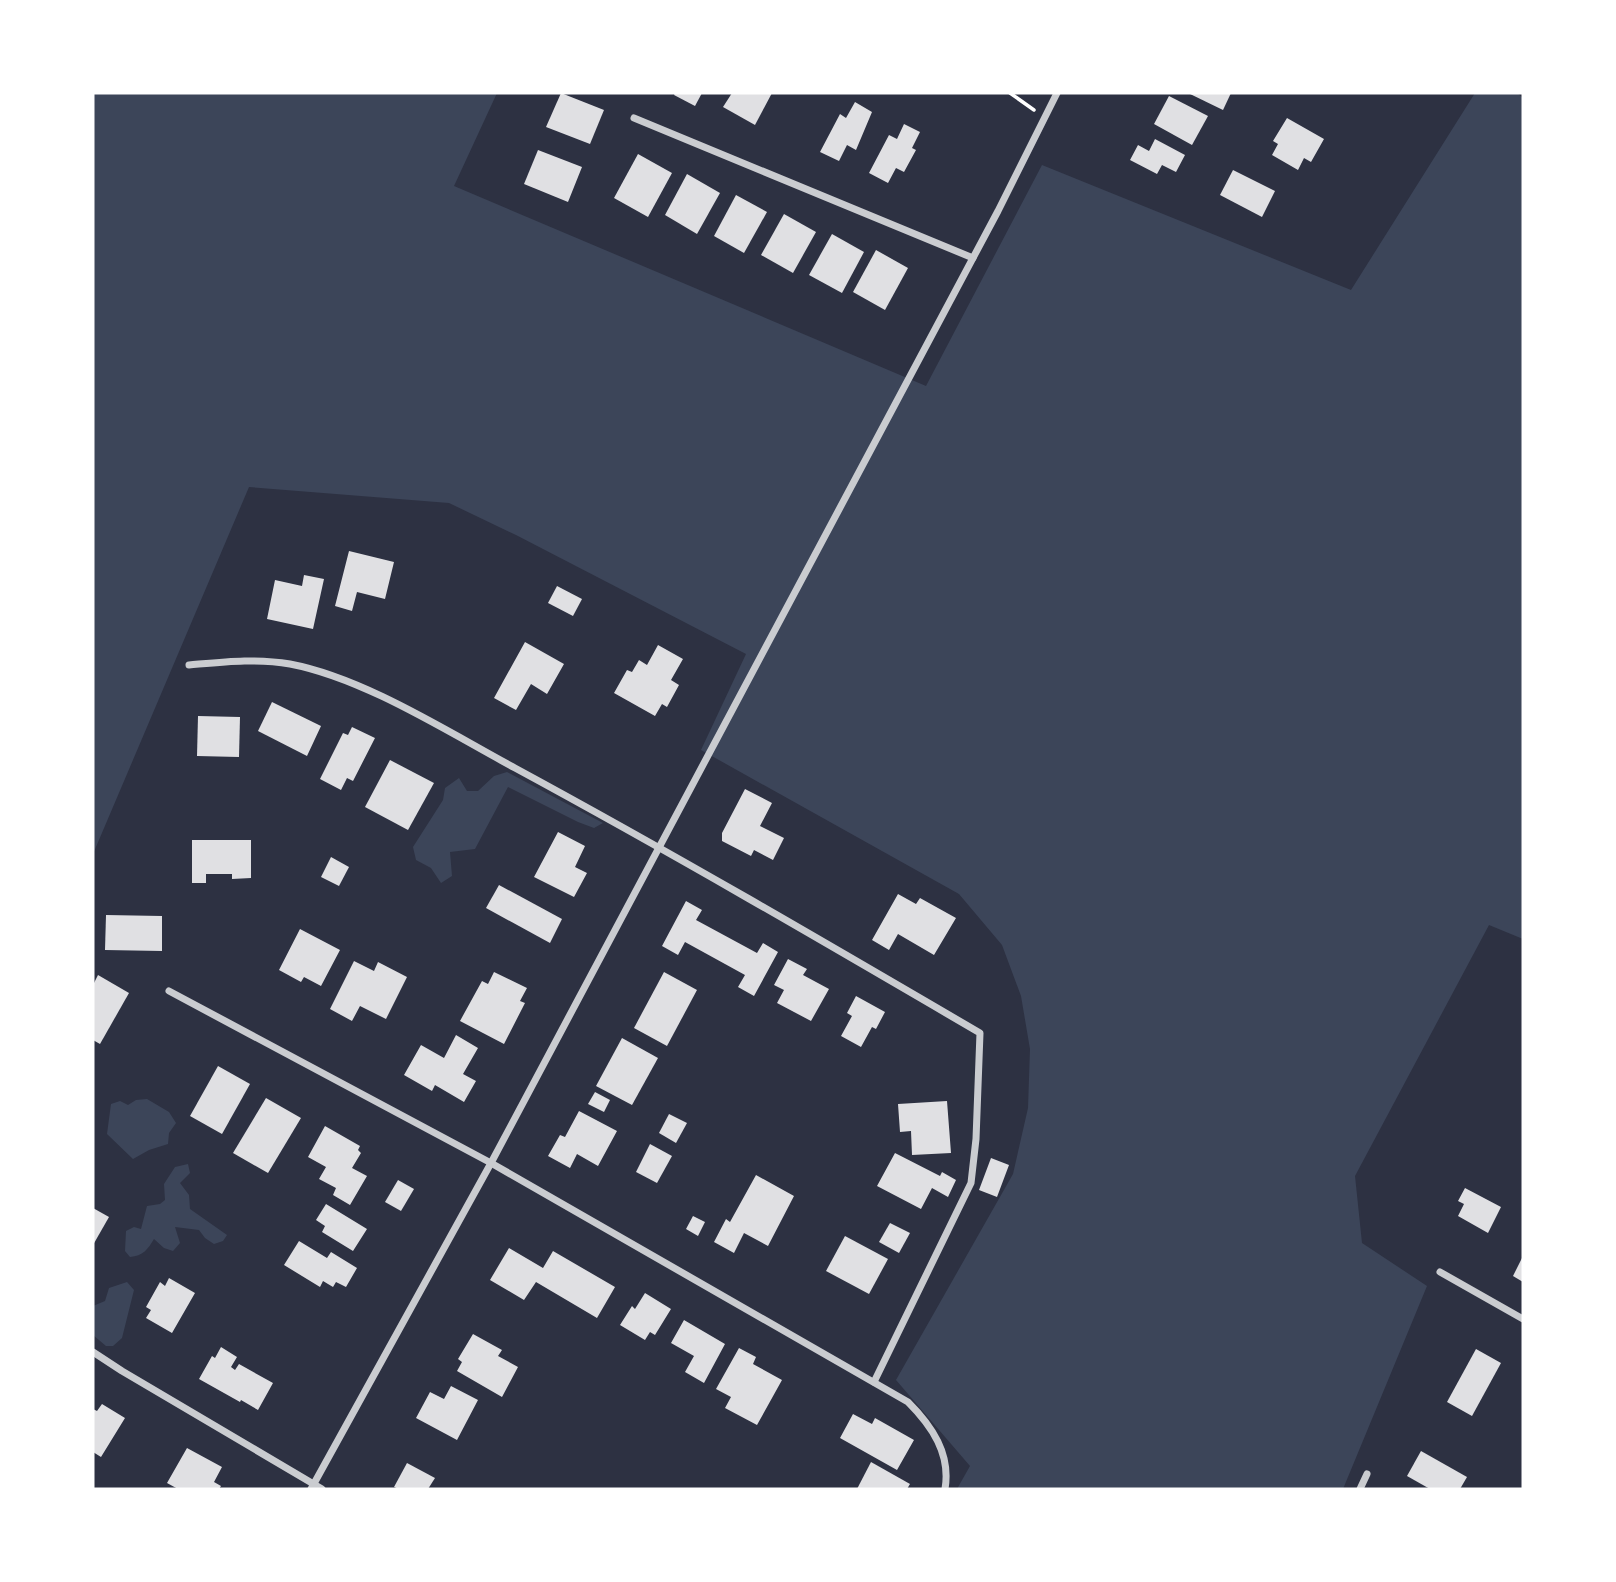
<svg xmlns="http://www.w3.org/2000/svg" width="1616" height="1582" viewBox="0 0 1616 1582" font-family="Helvetica,sans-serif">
	<rect width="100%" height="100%" fill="#2d3142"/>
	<g fill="#3c4559">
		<polygon points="93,93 497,93 454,186 926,386 1042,165 1351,290 1475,93 1517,93 1523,98 1523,939 1489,925 1355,1176 1362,1243 1427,1286 1343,1489 957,1489 970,1466 896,1380 1013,1174 1028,1108 1030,1049 1021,996 1002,945 959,894 701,750 746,654 516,535 449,503 249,487 93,854"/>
		<polygon points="507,772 603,823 594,828 578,822 508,787 475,849 450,852 452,876 441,883 431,868 416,860 413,847 443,800 445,788 459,778 467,791 478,791 494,776"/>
		<polygon points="147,1099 169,1112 176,1123 169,1133 168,1144 149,1150 133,1159 107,1134 111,1104 120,1101 128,1105 136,1100"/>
		<path d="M 188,1164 L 190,1173 L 180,1183 L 189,1195 L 190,1209 L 227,1235 L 223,1241 L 214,1244 L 205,1238 L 199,1230 L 175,1227 L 180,1243 L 173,1251 L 164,1248 L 154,1239 C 148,1249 143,1256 130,1257 L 125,1251 L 126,1231 L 134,1227 L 141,1229 L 147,1206 L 160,1204 L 165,1200 L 164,1184 L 175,1167 Z"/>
		<polygon points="127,1282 134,1290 122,1338 113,1346 106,1346 93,1335 93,1306 105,1301 109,1288"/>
	</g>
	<g fill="#e0e0e3">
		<polygon points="561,93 604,110 590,144 546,127"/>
		<polygon points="675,93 702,93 695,106 674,95"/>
		<polygon points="732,93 772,93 755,125 723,107"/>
		<polygon points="1188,93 1231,93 1223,110"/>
		<polygon points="1169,96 1208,116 1192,145 1154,124"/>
		<polygon points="855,102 872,112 856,150 847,145 839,161 820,152 840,114 846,118"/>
		<polygon points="1287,118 1324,139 1311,162 1304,158 1298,170 1272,155 1278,144 1273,141"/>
		<polygon points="904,124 920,132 912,148 916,150 904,172 896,168 888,183 869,173 889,135 897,139"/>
		<polygon points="1155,139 1185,155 1176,172 1162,165 1157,174 1130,160 1138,145 1149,151"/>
		<polygon points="538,150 582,167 568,202 524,184"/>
		<polygon points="638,154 672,173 648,217 614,198"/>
		<polygon points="1233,170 1275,191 1262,217 1220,195"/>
		<polygon points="687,174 720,193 697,234 665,215"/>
		<polygon points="736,195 767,212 744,253 714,236"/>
		<polygon points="784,214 816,232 793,273 761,255"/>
		<polygon points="832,234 864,252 842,293 809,275"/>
		<polygon points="876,250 908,268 885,310 853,292"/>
		<polygon points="349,551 394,562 385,599 357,592 352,611 335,606"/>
		<polygon points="304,575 324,579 313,629 267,619 275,580 302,586"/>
		<polygon points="557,586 582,599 573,616 548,603"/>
		<polygon points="525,642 564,664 547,694 531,684 516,710 494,698"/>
		<polygon points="658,645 683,659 671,680 679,685 667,707 662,704 655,716 614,693 627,670 632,672 639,660 647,665"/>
		<polygon points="272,702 321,726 307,756 258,731"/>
		<polygon points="198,716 240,717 239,757 197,756"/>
		<polygon points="352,727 375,738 353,781 347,778 341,790 320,779 343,733 348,735"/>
		<polygon points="390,760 434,783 408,830 365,807"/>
		<polygon points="745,789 772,803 760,826 784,838 773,860 754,850 751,856 722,841 722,833"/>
		<polygon points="558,832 585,846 575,867 587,873 574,897 534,877"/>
		<polygon points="192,840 251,840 251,878 232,879 232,874 206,874 206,883 192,883"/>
		<polygon points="331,857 349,867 339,886 321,877"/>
		<polygon points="499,885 562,919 550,943 486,908"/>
		<polygon points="898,894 916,904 920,898 956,918 934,955 898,934 889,950 872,940"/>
		<polygon points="686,901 702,910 696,920 757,953 763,943 778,952 754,996 738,987 745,975 685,942 678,955 662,946"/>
		<polygon points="106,915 162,916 162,951 105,950"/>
		<polygon points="300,929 340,950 321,986 304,977 301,982 279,970"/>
		<polygon points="788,959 807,969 803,975 829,989 811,1021 777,1003 784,990 774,985"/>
		<polygon points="354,961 374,971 378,962 407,977 386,1019 360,1006 352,1021 330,1009"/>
		<polygon points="494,972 527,988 520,1001 525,1003 504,1044 460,1021 482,981 488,984"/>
		<polygon points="664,972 697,990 667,1046 634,1028"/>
		<polygon points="98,975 129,993 100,1044 93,1040 93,985"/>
		<polygon points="856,996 885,1012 876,1029 872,1027 861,1047 841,1036 852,1016 847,1013"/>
		<polygon points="456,1035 478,1048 463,1074 476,1081 464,1102 435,1085 432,1091 404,1075 421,1045 444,1058"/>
		<polygon points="622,1038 658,1058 632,1105 596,1086"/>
		<polygon points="218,1066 250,1084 222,1134 190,1116"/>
		<polygon points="595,1092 610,1100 604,1112 588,1104"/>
		<polygon points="266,1098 301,1118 268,1173 233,1153"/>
		<polygon points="947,1101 951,1153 912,1155 911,1131 900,1132 898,1104"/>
		<polygon points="579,1111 617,1131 598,1166 577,1154 570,1168 548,1156 560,1135 565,1137"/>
		<polygon points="669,1114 687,1123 676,1143 659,1133"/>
		<polygon points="325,1126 360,1146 358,1150 361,1153 352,1168 367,1176 350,1205 333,1195 336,1188 319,1179 326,1167 308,1157"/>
		<polygon points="650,1144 672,1156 657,1183 636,1172"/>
		<polygon points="895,1153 940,1176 942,1172 956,1180 948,1197 932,1188 921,1209 877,1186"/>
		<polygon points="991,1158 1009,1165 997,1197 979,1190"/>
		<polygon points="756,1175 794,1196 768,1246 744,1233 734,1253 714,1242 726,1219 730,1222"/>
		<polygon points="398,1180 414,1189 401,1211 385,1202"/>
		<polygon points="1465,1188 1501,1207 1488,1233 1458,1216 1464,1204 1458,1201"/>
		<polygon points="326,1204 367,1229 353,1251 322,1232 325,1226 316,1220"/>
		<polygon points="93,1208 109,1217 93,1245"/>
		<polygon points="693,1216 705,1222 698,1236 686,1229"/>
		<polygon points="890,1223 910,1233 899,1253 879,1242"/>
		<polygon points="845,1236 888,1259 869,1294 826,1271"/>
		<polygon points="299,1241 327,1258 331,1252 357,1268 346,1287 336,1282 333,1287 323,1281 320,1287 284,1265"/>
		<polygon points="509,1248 543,1268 553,1251 615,1287 597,1318 536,1282 524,1300 490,1280"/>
		<polygon points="1523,1256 1523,1282 1513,1276"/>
		<polygon points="169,1278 195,1293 172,1333 146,1318 151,1310 146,1307 160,1282 165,1286"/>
		<polygon points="645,1293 671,1309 655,1335 650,1332 645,1340 620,1325 632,1306 635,1309"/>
		<polygon points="684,1320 725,1344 704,1383 685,1372 694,1356 671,1343"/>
		<polygon points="473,1334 502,1350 498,1356 518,1367 502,1397 457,1371 462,1362 458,1359"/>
		<polygon points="221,1347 237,1357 231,1367 235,1370 239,1364 273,1383 258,1410 241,1400 240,1402 199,1379 212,1356 215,1358"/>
		<polygon points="739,1348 756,1357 753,1364 782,1380 757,1425 725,1408 731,1397 716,1389"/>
		<polygon points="1476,1349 1501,1363 1472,1416 1447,1402"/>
		<polygon points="451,1386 478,1400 457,1440 416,1418 430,1392 444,1399"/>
		<polygon points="102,1404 125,1418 101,1457 93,1452 93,1409 97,1411"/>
		<polygon points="853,1414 872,1424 875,1418 914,1440 897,1470 840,1438"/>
		<polygon points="187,1448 222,1467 214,1482 221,1486 219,1489 178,1489 167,1483"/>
		<polygon points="1421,1451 1467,1477 1460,1489 1430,1489 1407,1476"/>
		<polygon points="871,1462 910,1484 907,1489 857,1489"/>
		<polygon points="407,1463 435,1478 428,1489 399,1489 394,1487"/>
	</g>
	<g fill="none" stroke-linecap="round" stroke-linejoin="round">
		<polyline stroke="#fff" stroke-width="3.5" points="1010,93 1034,110"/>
		<g stroke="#caccd0" stroke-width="7">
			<polyline points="634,118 973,258"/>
			<path d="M 189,665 C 223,662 256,658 290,664 C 364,678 448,732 515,768 C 672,853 826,943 980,1033 L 976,1139 L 971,1183 L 874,1382"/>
			<path d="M 169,991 L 491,1163 L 908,1402 C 932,1426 951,1454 945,1489"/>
			<polyline points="1440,1272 1523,1319"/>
			<polyline points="93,1352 122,1371 322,1489"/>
			<polyline points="311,1489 491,1163 998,211 1057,93"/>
			<polyline points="1360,1489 1367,1474"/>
		</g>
	</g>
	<rect width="1616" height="1582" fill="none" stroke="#ffffff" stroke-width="189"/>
</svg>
